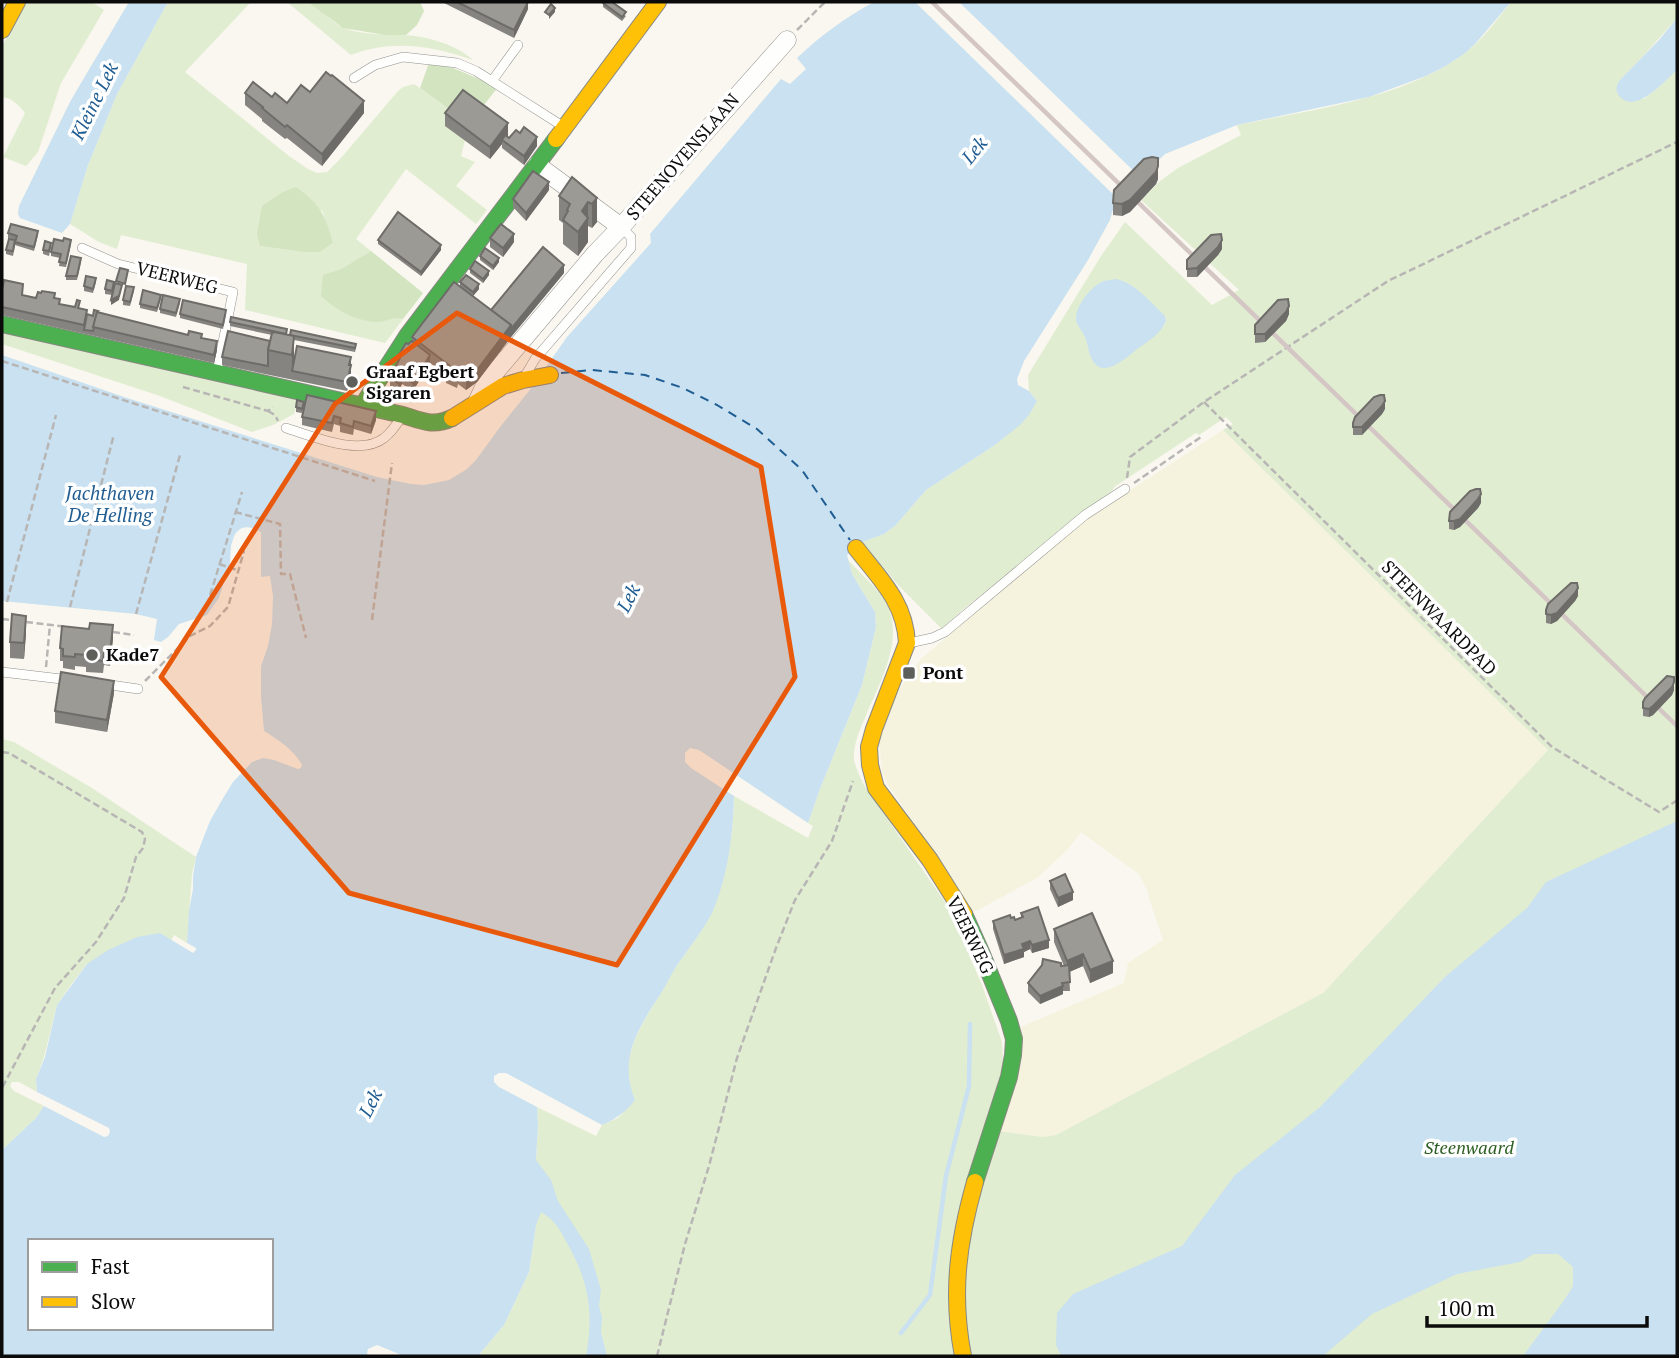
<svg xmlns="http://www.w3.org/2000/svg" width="1679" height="1358" viewBox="0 0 1679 1358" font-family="'PT Serif',serif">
	<rect width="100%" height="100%" fill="#f9f7ef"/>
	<polygon fill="#f5f3dd" points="1223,430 1548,750 1323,993 1056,1135 1043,1137 997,1131 1021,1027 1124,983 1128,963 1163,940 1148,895 1149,894 1139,874 1081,832 1068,849 1037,878 974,912 888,785 882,771 879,742 894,700 908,675 922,658 1086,519"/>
	<g fill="#e1edd1" fill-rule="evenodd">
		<path d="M 27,2 L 92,2 L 104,10 L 61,83 L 38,152 L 26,166 L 3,157 L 25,113 C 19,105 12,98 2,97 L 2,46 Z"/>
		<path d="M 168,2 L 251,2 L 185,72 L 289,156 L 308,169 L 317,173 L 327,172 L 341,158 L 398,91 L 403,87 L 414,84 L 469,124 L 461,156 L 475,162 L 456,186 L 487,210 L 476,224 L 406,169 L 356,239 L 371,251 L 341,269 L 324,275 L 377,322 L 396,317 L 403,319 L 385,343 L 245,310 L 247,264 L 121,235 L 117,249 L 99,242 L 70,224 L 88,165 L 117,94 ZM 322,210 L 333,243 L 320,252 L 304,252 L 260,246 Z"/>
		<path d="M 287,2 C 293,2 303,0 309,2 C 320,7 331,23 344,28 C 362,35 384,34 403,35 C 427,36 455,44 473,60 C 433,46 392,39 351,55 Z"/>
		<path d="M 1511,2 L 1677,2 L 1677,18 L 1645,54 L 1619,81 L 1644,99 L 1677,70 L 1677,1356 L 607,1356 L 601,1332 L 589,1342 L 586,1356 L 478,1356 L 504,1325 L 529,1272 L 536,1225 L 540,1212 L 536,1160 L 538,1125 L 537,1107 L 596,1136 L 602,1125 L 618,1118 L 635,1100 C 633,1094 629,1087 628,1080 C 625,1048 644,1020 660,995 C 665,986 670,976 676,967 C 688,949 702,932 711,913 C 728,878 733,834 734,796 L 808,838 L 813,826 L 808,823 L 820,789 L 862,685 L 876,627 L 875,612 L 852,574 L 848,560 C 861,574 878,588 887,605 C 905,641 878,685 865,718 C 859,731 853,746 854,760 C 856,769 860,777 864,785 L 949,908 L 982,985 L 1002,1042 L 1003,1059 L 997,1131 L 1043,1137 L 1056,1135 L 1323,993 L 1548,750 L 1223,430 L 1233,424 L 1226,417 L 1199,435 L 1196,433 L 1114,487 L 1113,490 L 961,611 L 942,629 L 899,586 L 862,542 L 884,534 L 895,526 L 926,490 L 995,445 L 1019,425 L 1037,401 L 1029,391 L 1028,375 L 1101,256 L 1125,222 L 1212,305 L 1239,290 L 1141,200 L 1160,181 L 1178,168 L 1241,135 L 1237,125 C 1309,110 1405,99 1465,53 C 1483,39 1497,20 1511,2 ZM 1165,316 L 1166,321 L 1163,327 L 1102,368 L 1092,359 L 1084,333 L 1077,323 Z"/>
		<polygon points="2,331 298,400 294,414 273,425 252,432 160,396 2,344"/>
		<polygon points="2,739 14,742 92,788 196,857 192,874 187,943 174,935 171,941 160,933 87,964 70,986 57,1005 44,1057 36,1079 37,1092 19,1082 12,1082 10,1086 14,1091 44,1106 36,1118 2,1150"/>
	</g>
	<g fill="#d2e4c0">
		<polygon points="308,2 420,2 424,11 417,25 406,35 386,35 343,28"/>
		<polygon points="429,63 453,68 498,87 469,124 420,88"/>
		<path d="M 296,187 C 321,205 325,215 333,243 L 320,252 L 304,252 L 260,246 L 257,234 L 262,206 L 283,192 Z"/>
		<path d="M 371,251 L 423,293 L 403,319 C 393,316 385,322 376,322 C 355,321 335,309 321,296 L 323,275 L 341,269 Z"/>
	</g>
	<g fill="#c9e1f0" fill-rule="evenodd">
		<polygon points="129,2 168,2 117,94 88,165 70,224 62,233 20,218 18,214 19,206 71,100"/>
		<path d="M 874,2 L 1511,2 L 1475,44 L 1464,54 L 1444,67 L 1426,76 L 1369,97 L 1237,125 L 1165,154 L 1115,202 L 1110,220 L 1088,260 L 1024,361 L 1017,379 L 1018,385 L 1029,391 L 1037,401 L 1029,415 L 1020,425 L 995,445 L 926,490 L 895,526 L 884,534 L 862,542 L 847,555 L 852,574 L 875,612 L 876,627 L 862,685 L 820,789 L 808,823 L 699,750 L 690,748 L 685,753 L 685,762 L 691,768 L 734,796 C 733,835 728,877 712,913 C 702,932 688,949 676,967 C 670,976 666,986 660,995 C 638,1029 618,1058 635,1100 C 626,1112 616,1119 602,1125 L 506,1073 L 499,1073 L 494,1076 L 494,1082 L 499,1087 L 537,1107 L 538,1125 L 536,1160 L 551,1180 L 558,1201 L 589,1249 L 601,1290 L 599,1306 L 602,1317 L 601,1332 L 607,1356 L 586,1356 C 594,1314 589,1282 568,1245 C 561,1231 555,1220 541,1212 L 536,1225 L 529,1272 L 504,1325 L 478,1356 L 404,1356 L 377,1345 L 368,1349 L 367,1353 L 368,1356 L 2,1356 L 2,1150 L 36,1118 L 44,1106 L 104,1137 L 108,1136 L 110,1132 L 109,1128 L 37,1092 L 36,1079 L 45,1057 L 57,1005 L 87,964 L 108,950 L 137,937 L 160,933 L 193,953 L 196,950 L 196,948 L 187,943 L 189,911 L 193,889 L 193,876 L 196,857 L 210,821 L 222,800 L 233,782 L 252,762 L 263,758 L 274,760 L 298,769 L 301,768 L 302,765 C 293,749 280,741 264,731 L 261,697 L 261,666 L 268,646 L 272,624 L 273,596 L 270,576 L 261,577 L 261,532 C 250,526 241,524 234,536 L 231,546 L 230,563 L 219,598 L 207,615 L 179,624 L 168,637 L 161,642 L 154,640 L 157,619 L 136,614 L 2,601 L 2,355 L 127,398 L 377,477 L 411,484 L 424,485 L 449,480 L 467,469 L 476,460 L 500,427 L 529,391 L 567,337 L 651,243 L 650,234 L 781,79 L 790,84 L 806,69 L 797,58 C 820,36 846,17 874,2 ZM 30,1241 L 271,1241 L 271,1328 L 30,1328 Z"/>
		<path d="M 1677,18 L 1677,70 C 1664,81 1637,114 1620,97 C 1615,91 1616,87 1619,81 L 1659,40 Z"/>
		<path d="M 1116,279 C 1137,284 1150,302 1165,316 L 1166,321 C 1160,335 1148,341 1136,350 C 1127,357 1114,369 1103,368 C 1089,366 1089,346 1085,337 C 1082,330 1076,325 1076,318 C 1076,306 1090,288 1100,283 C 1105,280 1110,280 1116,279 Z"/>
		<polygon points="1677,821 1677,1356 1523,1356 1565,1299 1573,1286 1573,1267 1558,1254 1534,1254 1520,1262 1457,1274 1372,1314 1323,1356 1061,1356 1056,1345 1057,1313 1073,1294 1182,1246 1235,1175 1320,1107 1445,977 1527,908 1546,882"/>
	</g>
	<polygon fill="#f9f7ef" points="915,2 959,2 1143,180 1121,202"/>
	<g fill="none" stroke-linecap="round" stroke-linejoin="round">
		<polyline stroke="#c9e1f0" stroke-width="4.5" points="901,1333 930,1295 946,1176 969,1086 970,1024"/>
		<polyline stroke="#1f5d92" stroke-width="2" stroke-dasharray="9 7" stroke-linecap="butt" points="561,373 592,370 645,375 683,388 717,405 757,429 802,470 850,540"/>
		<g stroke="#92918e" stroke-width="10">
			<g id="lane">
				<polyline points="354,78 375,65 403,57 457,63 476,71 564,127"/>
				<polyline points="492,81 518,45"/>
				<polyline points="82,248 118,264 233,292 217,372"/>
				<polyline points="525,376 535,359 631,248 631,237 621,227"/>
				<path d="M 286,428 C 312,436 360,457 384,438 C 391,433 397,424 402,416"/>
				<polyline points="909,643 932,638 945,632 1085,515 1125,489"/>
				<polyline points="2,672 70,680"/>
				<polyline points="104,684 138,689"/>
			</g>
		</g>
		<g stroke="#92918e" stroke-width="19">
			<g id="street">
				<polyline points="537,165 621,227"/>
				<polyline points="478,400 486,383 595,254 621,227 787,40"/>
			</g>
		</g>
		<g stroke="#898884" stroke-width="18">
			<g id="fast">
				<path d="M 2,324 L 403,415 C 422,421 433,427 452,418"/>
				<polyline points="362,406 407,336 556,139"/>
				<polyline points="964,914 981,952 1009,1021 1014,1039 1013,1055 1009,1077 975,1182"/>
			</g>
		</g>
		<g stroke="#898884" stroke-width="18">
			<g id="slow">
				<polyline points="2,30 17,2"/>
				<polyline points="556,139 658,2"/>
				<polyline points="452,418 503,386 523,380 550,375"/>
				<path d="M 856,548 C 880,579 905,602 907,643 L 874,729 L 869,747 L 870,765 L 876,788 L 930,860 L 964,914"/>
				<path d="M 963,1356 C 951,1294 958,1242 975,1182"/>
			</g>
		</g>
		<g stroke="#b7b6b5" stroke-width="2.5" stroke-dasharray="7 3.5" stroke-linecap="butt">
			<polyline points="797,30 825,2"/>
			<polyline points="2,361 375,481"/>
			<polyline points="183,387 268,411 273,407"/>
			<polyline points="1204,402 1552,747 1659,812 1676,801 1677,802"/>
			<polyline points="268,411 275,415 278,421"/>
			<polyline points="1127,478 1130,457 1204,402 1388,281 1677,142"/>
			<polyline points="1134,483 1201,437"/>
			<polyline points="235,512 280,524 281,574 290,574 306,638"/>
			<polyline points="219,564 237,570"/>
			<polyline points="7,602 56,415"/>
			<polyline points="207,605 242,492"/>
			<polyline points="70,607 114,434"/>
			<polyline points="136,614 180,455"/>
			<polyline points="2,619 12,620"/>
			<polyline points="372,620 392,463"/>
			<polyline points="26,622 68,627"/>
			<polyline points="113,632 134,635"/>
			<polyline points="46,667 50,625"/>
			<polyline points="145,681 190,636 210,626 228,607 244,551"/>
			<polyline points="2,752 9,753 142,832 145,839 143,848 136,857 124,898 96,942 55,988 2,1088"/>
			<polyline points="657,1356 685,1244 709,1166 737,1058 776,948 795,900 832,841 853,781"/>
		</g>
		<use href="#lane" stroke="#fefefd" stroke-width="9"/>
		<use href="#street" stroke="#fefefd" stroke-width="18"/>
		<use href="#fast" stroke="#4caf50" stroke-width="16"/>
		<use href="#slow" stroke="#ffc107" stroke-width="16"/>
		<polyline stroke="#d4c6c4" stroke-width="4.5" points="932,2 1677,726"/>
	</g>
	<g fill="#868480">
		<polygon points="444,2 528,2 528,9 514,38 444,3"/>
		<polygon points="603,3 626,16 622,21 603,7"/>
		<polygon points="310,92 364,113 322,166 287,138 285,139 262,121 262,119 245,105 245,93 272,97 287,103"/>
		<polygon points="445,113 508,136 507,137 509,138 537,146 524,165 502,148 502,144 490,159 445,126"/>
		<polygon points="1158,179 1156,184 1130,212 1122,216 1113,215 1113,203"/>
		<polygon points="549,190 526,221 513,207 513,199"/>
		<polygon points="559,196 597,198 597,222 592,228 588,226 588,242 578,256 563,244 563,223 559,220"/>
		<polygon points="8,233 38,235 34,251 15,245 13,256 6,254 6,250 16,240 8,238"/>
		<polygon points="490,238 514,242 503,257 490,247"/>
		<polygon points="378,240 441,250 421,276 378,244"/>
		<polygon points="71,244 66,267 59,266 60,258 51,256 51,252"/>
		<polygon points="51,247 49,256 43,254 43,250"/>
		<polygon points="1222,249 1218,255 1197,277 1187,277 1187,260"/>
		<polygon points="480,256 499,262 493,270 480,260"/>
		<polygon points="81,262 77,280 66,280 66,276"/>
		<polygon points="470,269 489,275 483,283 470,273"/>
		<polygon points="564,273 511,337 477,382 466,390 458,384 457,388 446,383 446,375 430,363 413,391 402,384 398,391 390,386 390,378 398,361 398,356 412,341 412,337 491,310"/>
		<polygon points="96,282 93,293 84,291 84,286"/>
		<polygon points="460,282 479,289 473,296 460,286"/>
		<polygon points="114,286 112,295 105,294 105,289"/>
		<polygon points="2,290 36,298 55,298 60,304 80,309 87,314 93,316 98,313 202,338 217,350 214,363 2,315"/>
		<polygon points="134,291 130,306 123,305 123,300"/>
		<polygon points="161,299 157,312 140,308 140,304"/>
		<polygon points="180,303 176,317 160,313 160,309"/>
		<polygon points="180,314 226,314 223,329 180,318"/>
		<polygon points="1289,314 1286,321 1265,342 1255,343 1255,325"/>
		<polygon points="230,322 290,335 291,330 356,348 355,352 294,340 294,358 351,357 351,373 347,391 222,365 222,357 270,341 272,335 230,326"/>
		<polygon points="307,395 376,420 371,434 354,429 353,435 340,432 340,426 334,424 332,432 302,425 302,417"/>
		<polygon points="304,406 302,413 296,412 296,407"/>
		<polygon points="1385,409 1382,414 1362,435 1353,435 1353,423"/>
		<polygon points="1481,503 1478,508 1460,527 1454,530 1449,529 1449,521"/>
		<polygon points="1578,596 1575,601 1557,621 1551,624 1546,623 1546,610"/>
		<polygon points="26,632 24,659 10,658 10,642"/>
		<polygon points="113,638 110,666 104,665 103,673 86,672 86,667 75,666 75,670 63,668 63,661 60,661 60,648"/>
		<polygon points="1674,690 1672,695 1653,715 1649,717 1643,716 1643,702"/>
		<polygon points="114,693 107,732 55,723 55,711"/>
		<polygon points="1050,881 1073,900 1058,907 1050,889"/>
		<polygon points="1021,913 1049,948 1032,953 1030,949 1024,952 1024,957 1004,964 993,929 993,921 1015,920 1021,918"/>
		<polygon points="1054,929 1113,973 1090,983 1083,966 1069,972 1070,991 1063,991 1063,994 1040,1004 1028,992 1028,983 1061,966 1064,966 1054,942"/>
	</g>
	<g fill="#6d6c68">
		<polygon points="528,2 528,9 514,38 514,30"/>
		<polygon points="555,8 555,12 549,19 549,15"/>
		<polygon points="364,101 364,113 322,166 322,154"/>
		<polygon points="508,123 508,136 504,141 502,140 502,144 490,159 490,147"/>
		<polygon points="537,137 537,146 524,165 524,156"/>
		<polygon points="1158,166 1158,179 1156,184 1130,212 1122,216 1122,204"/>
		<polygon points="549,182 549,190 526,221 526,213"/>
		<polygon points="597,198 597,222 592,228 592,204"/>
		<polygon points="588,202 588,242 578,256 578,232 582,211"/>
		<polygon points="514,234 514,242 503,257 503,248"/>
		<polygon points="1222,240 1222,249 1218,255 1197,277 1197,268"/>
		<polygon points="441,245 441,250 421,276 421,272"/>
		<polygon points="499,258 499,262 493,270 493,266"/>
		<polygon points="564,265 564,273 511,337 511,329"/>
		<polygon points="489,271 489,275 483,283 483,279"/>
		<polygon points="479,284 479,289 473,296 473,292"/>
		<polygon points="122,285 119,300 111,305 111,300"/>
		<polygon points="1289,306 1289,314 1286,321 1265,342 1265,334"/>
		<polygon points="511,325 511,337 477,382 466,390 466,378"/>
		<polygon points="294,336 294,360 292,371 292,355"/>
		<polygon points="217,341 217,350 214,363 214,355"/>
		<polygon points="430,355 430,363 413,391 413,383"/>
		<polygon points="351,357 351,373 347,391 347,382"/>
		<polygon points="402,376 402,384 398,391 398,383"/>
		<polygon points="1385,401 1385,409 1382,414 1362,435 1362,427"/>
		<polygon points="376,411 376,420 371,434 371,426"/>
		<polygon points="1481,494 1481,503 1478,508 1460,527 1454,530 1454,521"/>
		<polygon points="1578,588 1578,596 1575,601 1557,621 1551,624 1551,615"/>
		<polygon points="26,616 26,632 24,659 24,643"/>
		<polygon points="113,625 113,638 110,666 110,653"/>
		<polygon points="114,681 114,693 107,732 107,720"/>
		<polygon points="1674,682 1674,690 1672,695 1653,715 1649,717 1649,709"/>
		<polygon points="1073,892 1073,900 1058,907 1058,898"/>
		<polygon points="1049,940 1049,948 1032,953 1032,945"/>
		<polygon points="1030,941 1030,949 1024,952 1024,957 1004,964 1004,955 1022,944"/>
		<polygon points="1083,954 1083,966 1067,973 1067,961"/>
		<polygon points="1113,961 1113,973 1090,983 1090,970"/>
		<polygon points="1063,986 1063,994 1040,1004 1040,996"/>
	</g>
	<g fill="#9c9a95" stroke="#6d6c68" stroke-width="2">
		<polygon points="457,2 528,2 514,30"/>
		<polygon points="604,2 612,2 626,12 622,17 603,3"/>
		<polygon points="551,4 555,8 549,15 545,12"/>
		<polygon points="326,72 331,76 332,75 364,101 322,154 287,125 285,127 262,108 263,107 245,93 253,82 272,97 275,93 287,103 301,85 310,92"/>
		<polygon points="463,90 508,123 490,147 445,113"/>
		<polygon points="524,127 537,137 524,156 502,140 505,135 509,138 516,130 520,133"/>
		<polygon points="1152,157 1158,158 1158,166 1156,172 1130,200 1122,204 1113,203 1114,190 1144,159"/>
		<polygon points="533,171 549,182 526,213 513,199"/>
		<polygon points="572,177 597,198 592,204 588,202 582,211 588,218 578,232 563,220 568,211 567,210 570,204 559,196"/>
		<polygon points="398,212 441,245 421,272 378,240"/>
		<polygon points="11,224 38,231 34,247 15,242 17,236 8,233"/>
		<polygon points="501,224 514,234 503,248 490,238"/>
		<polygon points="1221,234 1222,240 1218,247 1197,268 1187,269 1187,260 1211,235"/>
		<polygon points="64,238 71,240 66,263 59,262 61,254 51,252 54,239 63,241"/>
		<polygon points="9,239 15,240 13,251 6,250"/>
		<polygon points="45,241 51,243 49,251 43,250"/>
		<polygon points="543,247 564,265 511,329 511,325 491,310"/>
		<polygon points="485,248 499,258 493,266 480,256"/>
		<polygon points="71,256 81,258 77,276 66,276"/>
		<polygon points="475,261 489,271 483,279 470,269"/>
		<polygon points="120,268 128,270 125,284 116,281"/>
		<polygon points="466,275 479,284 473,292 460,282"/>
		<polygon points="86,276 96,278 93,289 84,286"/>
		<polygon points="4,280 23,284 22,295 36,298 38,292 41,293 42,291 55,293 54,298 60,299 59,304 75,307 77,300 80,301 78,308 87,310 84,325 2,307 2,290"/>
		<polygon points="107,280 114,282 112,291 105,289"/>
		<polygon points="454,282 511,325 477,370 466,378 458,372 457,375 446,370 450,366 412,337"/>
		<polygon points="115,283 122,285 119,296 111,300"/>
		<polygon points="126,286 134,287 130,302 123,300"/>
		<polygon points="143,290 161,295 157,308 140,304"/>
		<polygon points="163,295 180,299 176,313 160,309"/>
		<polygon points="1288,299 1289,306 1286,312 1265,334 1255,334 1255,325 1278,300"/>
		<polygon points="183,300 226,310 223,325 180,314"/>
		<polygon points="94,310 98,311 97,312 93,331 84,330 87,314 93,316"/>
		<polygon points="97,312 188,335 189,331 202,334 201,338 217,341 214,355 93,327"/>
		<polygon points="231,317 287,329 286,334 230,322"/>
		<polygon points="291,330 356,344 355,348 290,335"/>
		<polygon points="228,331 270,341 268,350 268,366 222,357"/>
		<polygon points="274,332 294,336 292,355 268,350 272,333"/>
		<polygon points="412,341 430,355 413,383 402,376 398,383 390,378 400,358 398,356 406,343 408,344"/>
		<polygon points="297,346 351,357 349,365 351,365 347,382 292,371"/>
		<polygon points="307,395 376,411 371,426 354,421 353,427 340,423 341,418 334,416 332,423 302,417"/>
		<polygon points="1380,395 1384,395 1385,401 1382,406 1362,427 1353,427 1353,423 1355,417 1374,397"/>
		<polygon points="297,400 304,402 302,409 296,407"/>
		<polygon points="1476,489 1480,489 1481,494 1478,499 1460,519 1454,521 1449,521 1450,512 1470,491"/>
		<polygon points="1571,583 1577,583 1578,588 1575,593 1557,613 1551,615 1546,614 1546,610 1548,604"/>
		<polygon points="12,614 26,616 24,643 10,642"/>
		<polygon points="90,623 113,625 110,653 104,652 103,661 86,659 87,655 75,654 75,657 63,656 63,649 60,648 62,626 89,629"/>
		<polygon points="61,672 114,681 107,720 55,711"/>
		<polygon points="1667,676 1674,677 1674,682 1672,687 1653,706 1649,709 1643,708 1643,702 1645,698"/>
		<polygon points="1065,874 1073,892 1058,898 1050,881"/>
		<polygon points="1038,907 1049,940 1032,945 1030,941 1022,944 1024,949 1004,955 993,921 1010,915 1011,918 1014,917 1015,920 1023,917 1021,913"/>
		<polygon points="1092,913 1113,961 1090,970 1083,954 1067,961 1054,929"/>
		<polygon points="1043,959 1061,963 1061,966 1069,965 1070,982 1062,983 1063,986 1040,996 1028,983 1042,965"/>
	</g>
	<path fill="#e8590c" fill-opacity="0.2" stroke="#e8590c" stroke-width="5" stroke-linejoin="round" d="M 457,313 L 761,467 L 795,677 L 617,965 L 349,893 L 161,677 L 335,404 Z"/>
	<g fill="#5e5e5b" stroke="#fff" stroke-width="2.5">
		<circle cx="352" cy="382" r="7"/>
		<circle cx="92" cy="655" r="7"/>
		<rect x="902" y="666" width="14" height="14" rx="3.5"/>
	</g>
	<g text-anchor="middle" stroke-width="7" stroke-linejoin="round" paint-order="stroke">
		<g font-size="18" fill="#0b0b0b" stroke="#fff">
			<text transform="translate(683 157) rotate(-49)" y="6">STEENOVENSLAAN</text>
			<text transform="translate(177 278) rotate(14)" y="6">VEERWEG</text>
			<text transform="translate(1439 618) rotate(45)" y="6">STEENWAARDPAD</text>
			<text transform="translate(970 935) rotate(64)" y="6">VEERWEG</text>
		</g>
		<g font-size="18" font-weight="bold" fill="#0b0b0b" stroke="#fff" text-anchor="start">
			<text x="366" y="378">Graaf Egbert<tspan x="366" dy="21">Sigaren</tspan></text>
			<text x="106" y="661">Kade7</text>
			<text x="923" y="679">Pont</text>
		</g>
		<g font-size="18" font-style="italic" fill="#2c5d22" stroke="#fff">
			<text x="1469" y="1154">Steenwaard</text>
		</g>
		<g font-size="19" font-style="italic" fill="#1f5d92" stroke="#fff">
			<text transform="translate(94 101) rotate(-64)" y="7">Kleine Lek</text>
			<text transform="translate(974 150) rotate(-51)" y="7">Lek</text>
			<text x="110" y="500">Jachthaven<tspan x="110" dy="22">De Helling</tspan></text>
			<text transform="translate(628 598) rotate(-63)" y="7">Lek</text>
			<text transform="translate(370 1103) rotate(-63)" y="7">Lek</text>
		</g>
	</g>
	<rect width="1679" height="1358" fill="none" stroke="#0b0b0b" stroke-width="7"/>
	<rect x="28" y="1239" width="245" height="91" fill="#ffffff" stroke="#9d9d9d" stroke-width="2"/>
	<rect x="42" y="1262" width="35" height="10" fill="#4caf50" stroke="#9d9d9d" stroke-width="2"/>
	<text x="91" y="1274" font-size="21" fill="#0b0b0b">Fast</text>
	<rect x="42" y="1297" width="35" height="10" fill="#ffc107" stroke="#9d9d9d" stroke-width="2"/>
	<text x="91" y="1309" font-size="21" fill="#0b0b0b">Slow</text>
	<path d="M1427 1316v10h220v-10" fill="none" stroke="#0b0b0b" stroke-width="3.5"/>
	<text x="1438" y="1316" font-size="21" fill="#0b0b0b" stroke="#ffffff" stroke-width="5" paint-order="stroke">100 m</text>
</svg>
